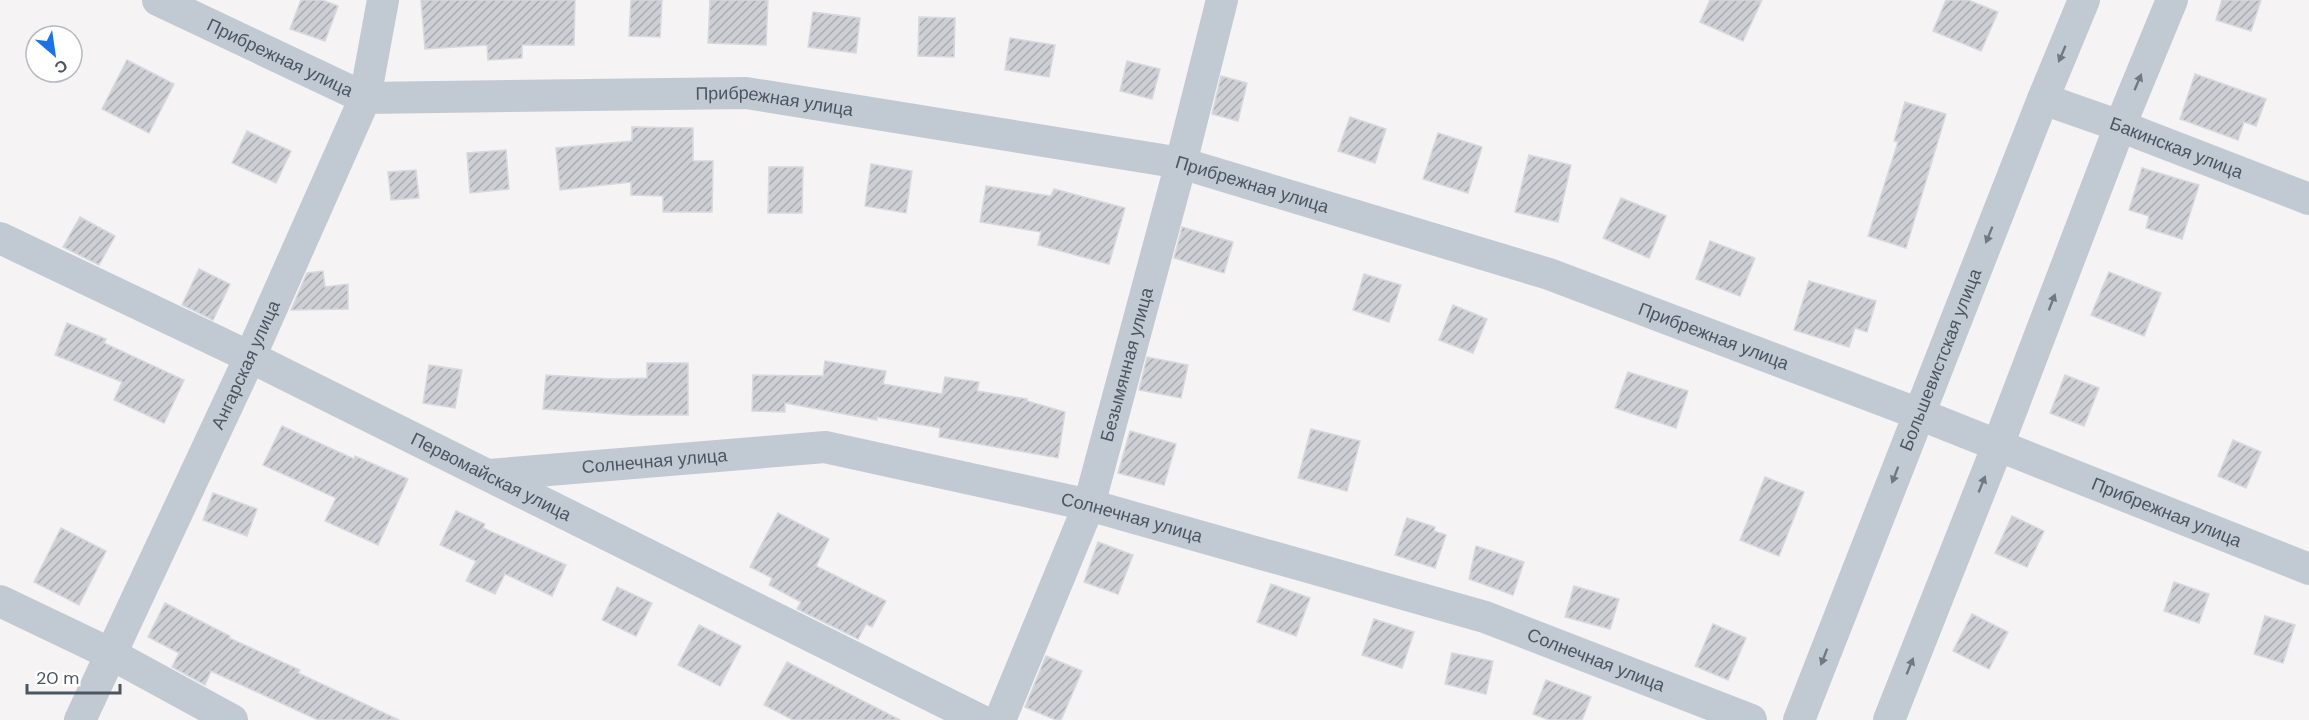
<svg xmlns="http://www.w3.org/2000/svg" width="2309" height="720" viewBox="0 0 2309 720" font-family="'DM Sans',sans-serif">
	<defs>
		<pattern id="building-hatch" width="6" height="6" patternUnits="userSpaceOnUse" patternTransform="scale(1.5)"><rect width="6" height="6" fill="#cdcfd5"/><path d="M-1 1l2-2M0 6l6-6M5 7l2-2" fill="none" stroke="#a8abb0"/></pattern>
	</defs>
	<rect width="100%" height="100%" fill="#f5f3f3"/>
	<g fill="url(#building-hatch)" stroke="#d7d9de" stroke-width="1.5">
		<polygon points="301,0 322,0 338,6 325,41 290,29"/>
		<polygon points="421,0 575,0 574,45 522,45 522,58 488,60 487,45 425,49"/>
		<polygon points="631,0 662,0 660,37 629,36"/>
		<polygon points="710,0 768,0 766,45 708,43"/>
		<polygon points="1710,0 1762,0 1743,41 1700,22"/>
		<polygon points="1946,0 1968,0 1998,12 1981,51 1933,31"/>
		<polygon points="2222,0 2261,0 2251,31 2216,20"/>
		<polygon points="813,12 860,18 856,53 808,47"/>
		<polygon points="919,17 955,18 954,57 918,56"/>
		<polygon points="1010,38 1055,45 1049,77 1005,70"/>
		<polygon points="127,60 174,84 149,133 102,109"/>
		<polygon points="1127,61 1160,69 1152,99 1120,91"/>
		<polygon points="2195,74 2266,99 2256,126 2244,122 2238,140 2180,119"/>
		<polygon points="1221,76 1247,83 1238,121 1212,114"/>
		<polygon points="1905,102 1946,114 1906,248 1868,236 1898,142 1894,141"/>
		<polygon points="1350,117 1386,129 1375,163 1338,151"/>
		<polygon points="632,127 693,128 693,161 713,161 712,212 663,212 663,196 631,195 631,182 560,190 556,148 632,141"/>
		<polygon points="247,131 291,151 276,183 232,163"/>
		<polygon points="1438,133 1482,147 1468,193 1423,179"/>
		<polygon points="506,150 509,189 470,193 467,153"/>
		<polygon points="1529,155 1571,165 1558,222 1515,212"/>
		<polygon points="871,164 912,171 906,213 865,206"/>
		<polygon points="769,167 803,167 802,213 768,213"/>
		<polygon points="2142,168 2199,185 2182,239 2146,228 2149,216 2129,210"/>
		<polygon points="416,170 419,198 391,200 388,172"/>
		<polygon points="986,186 1051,196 1054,189 1125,208 1109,264 1038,245 1041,232 980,222"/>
		<polygon points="1621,198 1666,216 1649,258 1603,238"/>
		<polygon points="80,217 115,236 99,265 63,247"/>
		<polygon points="1182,227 1233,242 1224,273 1174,258"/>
		<polygon points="1710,241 1755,258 1740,296 1696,279"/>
		<polygon points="199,269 230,284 213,320 182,305"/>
		<polygon points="323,271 325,287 348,284 348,309 291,310 307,273"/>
		<polygon points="2109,272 2161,293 2144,336 2091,315"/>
		<polygon points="1364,274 1401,285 1389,322 1353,310"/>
		<polygon points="1809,281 1876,301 1867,332 1855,328 1849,347 1794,330"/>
		<polygon points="1453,305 1487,319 1473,353 1439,340"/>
		<polygon points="67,323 106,339 104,343 184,380 164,423 114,400 122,382 55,355"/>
		<polygon points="1147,357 1188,365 1181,398 1139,390"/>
		<polygon points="825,361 886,371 883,384 942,394 945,377 979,382 977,391 1027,399 1027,401 1065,412 1058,458 939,437 940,428 877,417 877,420 785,403 785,412 752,411 753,375 823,376"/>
		<polygon points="647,363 688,363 688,415 632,415 543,409 546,375 612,379 647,378"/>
		<polygon points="429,365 462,370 455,408 423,403"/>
		<polygon points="1628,372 1688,391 1676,428 1615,408"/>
		<polygon points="2065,375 2099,388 2084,426 2050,413"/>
		<polygon points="282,426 354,459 355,456 408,479 378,545 325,521 336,498 263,465"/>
		<polygon points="1311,429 1360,441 1347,491 1298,478"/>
		<polygon points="1130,431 1176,444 1164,485 1118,473"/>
		<polygon points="2233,440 2261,452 2246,488 2218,476"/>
		<polygon points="1765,477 1804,492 1779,556 1740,540"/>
		<polygon points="213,493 257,509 247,536 203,520"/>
		<polygon points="456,511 485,524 483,528 566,565 552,596 505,574 495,594 466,581 476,561 440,545"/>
		<polygon points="778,513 829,539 816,566 886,601 872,627 866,624 858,639 797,609 801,602 769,585 772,578 750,567"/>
		<polygon points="2012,516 2044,531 2027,567 1995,553"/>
		<polygon points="1407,518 1435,527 1434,531 1446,535 1435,568 1395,555"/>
		<polygon points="61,528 106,551 79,605 34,582"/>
		<polygon points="1098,542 1133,555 1118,594 1084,582"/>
		<polygon points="1476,546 1524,562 1513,595 1469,579"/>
		<polygon points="2174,582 2209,594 2199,623 2164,611"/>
		<polygon points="1271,584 1310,598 1296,636 1257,622"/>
		<polygon points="1574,586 1619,599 1610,629 1565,617"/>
		<polygon points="617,587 652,603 636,636 602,620"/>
		<polygon points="165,603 230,636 229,638 300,670 298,673 399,720 318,720 211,671 205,685 172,667 179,653 148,637"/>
		<polygon points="1972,614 2008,632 1989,669 1953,651"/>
		<polygon points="2265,616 2295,625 2283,663 2254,654"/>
		<polygon points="1374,619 1414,632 1402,668 1362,655"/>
		<polygon points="1713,624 1746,638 1728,680 1695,666"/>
		<polygon points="699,625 741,646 720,686 678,665"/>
		<polygon points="1452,653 1493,661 1486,694 1445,684"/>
		<polygon points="1046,656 1082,671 1061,720 1056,720 1025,707"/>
		<polygon points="787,662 900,720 793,720 764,705"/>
		<polygon points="1546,680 1591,697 1582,720 1549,720 1533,714"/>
	</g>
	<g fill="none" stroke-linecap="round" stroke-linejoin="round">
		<g stroke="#c1cad2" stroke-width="32">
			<path id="s1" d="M 158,0 L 365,98 L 746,93 L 1181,163 L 1549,274 L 1919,414 L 2309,569"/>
			<path id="s2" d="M 2043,99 L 2120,126 L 2309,199"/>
			<path id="s3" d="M 0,238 L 250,357 L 980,720"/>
			<path id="s4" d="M 489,475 L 825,447 L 1089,505 L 1485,617 L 1751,720"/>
			<polyline points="0,601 111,654 232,720"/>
			<path id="s5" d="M 80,720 L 250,357 L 365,98 L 383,0"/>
			<path id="s6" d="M 1000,720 L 1089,505 L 1181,163 L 1222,0"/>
			<path id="s7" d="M 1799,720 L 2043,99 L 2084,0"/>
			<polyline points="1889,720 1998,445 2120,126 2172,0"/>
		</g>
	</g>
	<defs><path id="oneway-solid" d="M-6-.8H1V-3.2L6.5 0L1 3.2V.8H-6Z" transform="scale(1.5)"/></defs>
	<g fill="#6e7983">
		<use href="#oneway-solid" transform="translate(2062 54) rotate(113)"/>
		<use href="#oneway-solid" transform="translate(2138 82) rotate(-67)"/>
		<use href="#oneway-solid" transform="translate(1989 235) rotate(112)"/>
		<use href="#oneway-solid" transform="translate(2052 302) rotate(-69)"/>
		<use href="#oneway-solid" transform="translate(1895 475) rotate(111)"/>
		<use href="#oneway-solid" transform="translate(1982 484) rotate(-68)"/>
		<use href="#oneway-solid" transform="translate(1824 657) rotate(111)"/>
		<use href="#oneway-solid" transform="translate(1910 666) rotate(-68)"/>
	</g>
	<g text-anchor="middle" stroke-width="5" stroke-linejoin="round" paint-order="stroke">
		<g font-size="18" fill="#4a5661" stroke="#fff">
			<text dy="6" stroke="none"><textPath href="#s1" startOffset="135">Прибрежная улица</textPath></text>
			<text dy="6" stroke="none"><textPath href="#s1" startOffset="639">Прибрежная улица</textPath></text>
			<text dy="6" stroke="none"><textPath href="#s2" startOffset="142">Бакинская улица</textPath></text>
			<text dy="6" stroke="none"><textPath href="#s1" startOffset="1125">Прибрежная улица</textPath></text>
			<text dy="6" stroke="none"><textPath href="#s1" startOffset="1611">Прибрежная улица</textPath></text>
			<text dy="6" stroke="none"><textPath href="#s7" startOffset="387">Большевистская улица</textPath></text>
			<text dy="6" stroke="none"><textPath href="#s5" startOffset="392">Ангарская улица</textPath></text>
			<text dy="6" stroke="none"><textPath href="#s6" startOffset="378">Безымянная улица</textPath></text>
			<text dy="6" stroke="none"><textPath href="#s4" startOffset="166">Солнечная улица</textPath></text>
			<text dy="6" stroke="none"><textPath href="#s3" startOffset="546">Первомайская улица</textPath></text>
			<text dy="6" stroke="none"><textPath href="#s1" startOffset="2097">Прибрежная улица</textPath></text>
			<text dy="6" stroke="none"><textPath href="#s4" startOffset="652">Солнечная улица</textPath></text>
			<text dy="6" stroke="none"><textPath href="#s4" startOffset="1138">Солнечная улица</textPath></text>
		</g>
	</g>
	<g transform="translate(54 54) rotate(151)"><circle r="28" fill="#ffffff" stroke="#b7bbc0" stroke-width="1.5"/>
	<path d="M0-4.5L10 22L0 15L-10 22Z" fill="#1a73e8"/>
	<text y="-9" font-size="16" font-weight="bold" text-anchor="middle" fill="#4a5661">С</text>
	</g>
	<path d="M27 684v9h93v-9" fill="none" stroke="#4a5661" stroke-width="3"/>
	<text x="36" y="684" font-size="18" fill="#4a5661" stroke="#ffffff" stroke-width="4.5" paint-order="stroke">20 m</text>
</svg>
